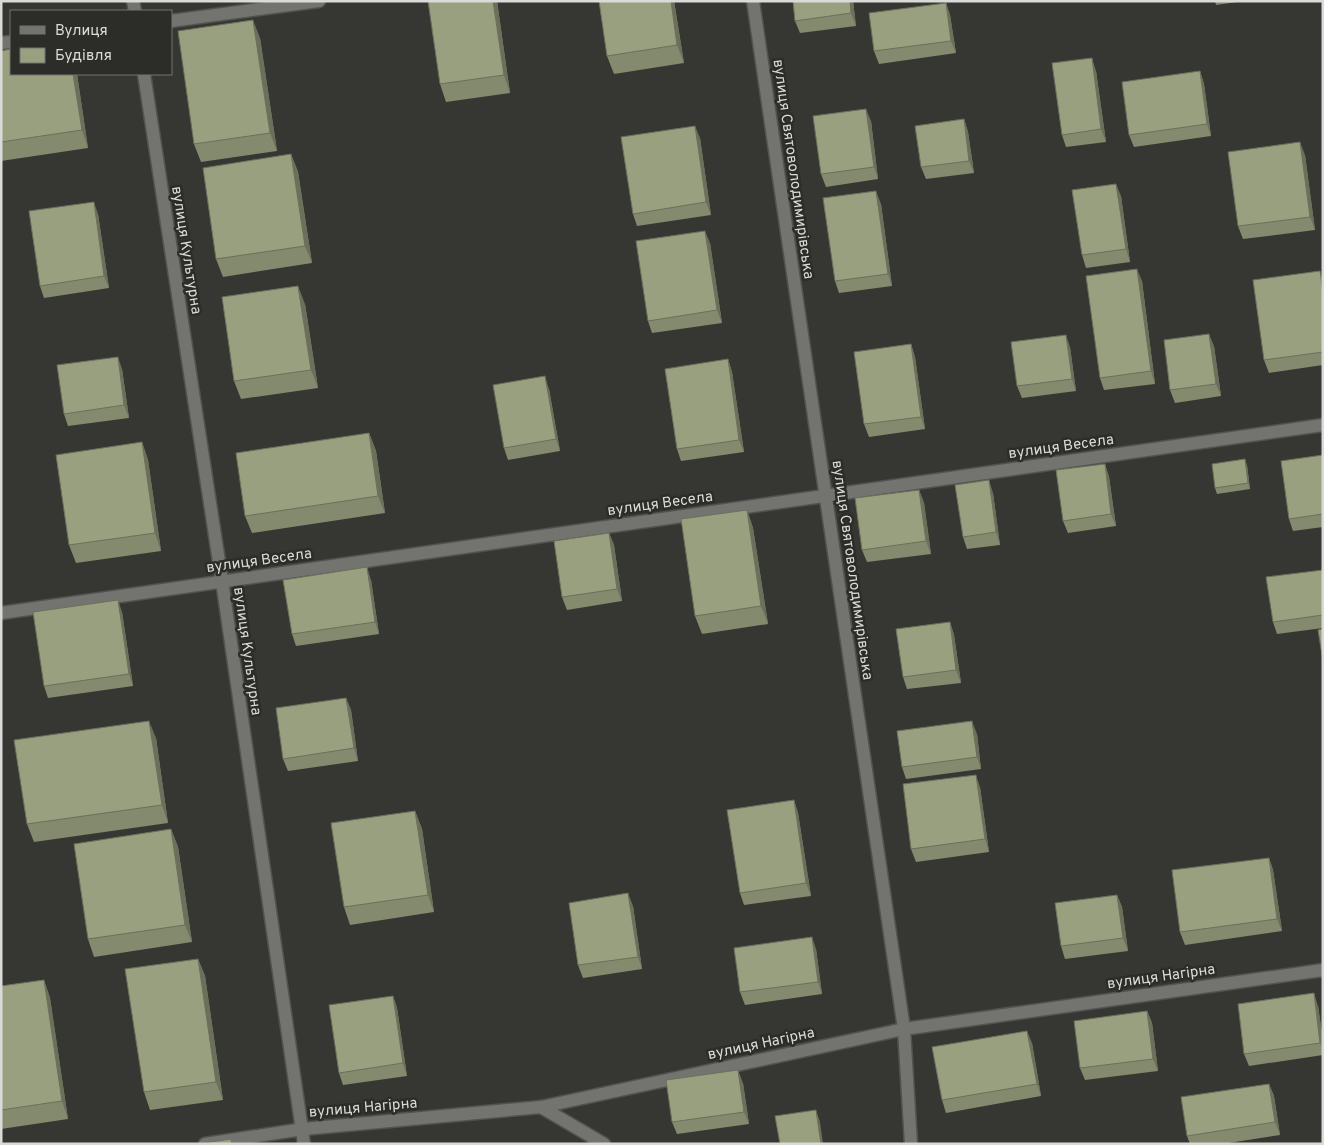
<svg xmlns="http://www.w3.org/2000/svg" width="1324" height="1145" viewBox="0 0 1324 1145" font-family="Overpass,sans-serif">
	<rect width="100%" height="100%" fill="#363733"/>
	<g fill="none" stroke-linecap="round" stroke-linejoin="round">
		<g stroke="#525350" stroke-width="15">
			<g id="minor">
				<polyline points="133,1 135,11"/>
				<polyline points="171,21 319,1"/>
				<polyline points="1,43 11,42"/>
				<polyline points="144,74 222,581 304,1144"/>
				<polyline points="1,613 1323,425"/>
				<polyline points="541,1107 604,1144"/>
				<polyline points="205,1144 303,1129 541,1107 904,1029 1323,970"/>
			</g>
		</g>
		<g stroke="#525350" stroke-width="15">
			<polyline id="tertiary" points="753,1 904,1029 911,1144"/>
		</g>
		<use href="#minor" stroke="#737470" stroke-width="12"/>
		<use href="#tertiary" stroke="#737470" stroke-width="12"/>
	</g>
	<g fill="#838a6e">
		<polygon points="497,1 510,93 446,102 440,84"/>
		<polygon points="599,1 674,1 684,63 614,74 607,56"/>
		<polygon points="793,1 853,1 856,26 800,33 795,21"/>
		<polygon points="1215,1 1244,1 1216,5"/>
		<polygon points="946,3 950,15 956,53 879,64 874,51"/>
		<polygon points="260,38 277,151 201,162 194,144"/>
		<polygon points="1,51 11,74 77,74 88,148 1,161"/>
		<polygon points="1096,71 1106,142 1066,147 1062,135"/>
		<polygon points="1200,71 1204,84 1211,136 1134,147 1129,135"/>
		<polygon points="964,119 968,132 974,173 926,179 921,167"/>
		<polygon points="871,121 878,179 826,187 821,174"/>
		<polygon points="700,138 711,215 637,226 633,214"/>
		<polygon points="291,154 298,172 312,263 223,277 216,259"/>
		<polygon points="1305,155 1315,230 1243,239 1238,226"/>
		<polygon points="1121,196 1130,262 1086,268 1082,255"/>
		<polygon points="881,204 892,286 839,293 835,281"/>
		<polygon points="98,214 109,288 44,298 40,286"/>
		<polygon points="710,243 722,323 652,333 648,321"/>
		<polygon points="1323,279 1323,365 1269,373 1264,360"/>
		<polygon points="1142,281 1155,384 1104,390 1100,378"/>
		<polygon points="305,304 318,388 241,399 234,381"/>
		<polygon points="911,344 915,357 925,429 869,437 864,424"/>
		<polygon points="1214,346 1221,396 1175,403 1170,390"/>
		<polygon points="1070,347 1076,391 1022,398 1017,386"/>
		<polygon points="728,359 732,372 744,452 681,461 677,449"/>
		<polygon points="122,369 129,418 68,426 64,414"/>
		<polygon points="549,389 560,451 508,460 504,448"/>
		<polygon points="369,433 376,451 385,513 252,533 245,516"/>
		<polygon points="142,442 148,460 161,551 76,563 69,545"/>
		<polygon points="1323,455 1323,527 1293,531 1289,519"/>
		<polygon points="1105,464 1109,477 1116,526 1068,533 1063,521"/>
		<polygon points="1247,465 1250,489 1217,494 1215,488"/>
		<polygon points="919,490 924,503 931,554 867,562 862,550"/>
		<polygon points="993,493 1000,545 967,549 963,537"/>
		<polygon points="747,510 753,528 768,624 702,634 695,616"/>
		<polygon points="609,533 614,545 622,601 567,610 562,597"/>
		<polygon points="1323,570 1323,628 1277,634 1273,622"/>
		<polygon points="371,580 379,634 296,646 292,634"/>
		<polygon points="122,612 133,686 48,698 44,686"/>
		<polygon points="950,622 954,635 961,683 907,689 903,677"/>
		<polygon points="346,698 351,710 358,761 288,771 283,759"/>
		<polygon points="977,734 981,769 906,779 902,767"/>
		<polygon points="156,738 168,823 34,842 27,824"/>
		<polygon points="980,787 989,852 916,862 911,849"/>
		<polygon points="794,800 798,813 811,896 744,905 740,893"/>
		<polygon points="415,811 422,829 434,912 350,925 344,907"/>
		<polygon points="171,829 178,847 192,942 94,957 88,939"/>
		<polygon points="1269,858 1273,870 1282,931 1185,945 1180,932"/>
		<polygon points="1117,895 1122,907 1128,951 1065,959 1061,946"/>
		<polygon points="633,906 642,969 583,978 578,965"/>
		<polygon points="816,949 822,994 745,1005 740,992"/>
		<polygon points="198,959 205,976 223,1100 150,1110 144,1092"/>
		<polygon points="44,980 50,998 68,1119 1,1129 1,986"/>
		<polygon points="393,996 397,1008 407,1076 343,1085 339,1073"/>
		<polygon points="1318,1006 1323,1040 1323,1055 1249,1066 1244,1054"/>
		<polygon points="1147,1011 1152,1023 1158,1071 1085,1080 1080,1068"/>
		<polygon points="1032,1043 1041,1096 946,1113 942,1100"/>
		<polygon points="743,1083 749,1124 677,1134 672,1122"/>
		<polygon points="1269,1084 1274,1096 1280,1135 1222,1144 1190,1144 1187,1136"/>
	</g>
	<g fill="#6a705a">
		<polygon points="493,1 497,1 510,93 504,75"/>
		<polygon points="671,1 674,1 684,63 677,45"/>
		<polygon points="850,1 853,1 856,26 851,13"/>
		<polygon points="946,3 950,15 956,53 951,41"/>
		<polygon points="253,20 260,38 277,151 270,133"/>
		<polygon points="1092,58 1096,71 1106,142 1101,129"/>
		<polygon points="1200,71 1204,84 1211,136 1207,124"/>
		<polygon points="73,74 77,74 88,148 82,130"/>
		<polygon points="866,109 871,121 878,179 874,167"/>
		<polygon points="964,119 968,132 974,173 969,161"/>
		<polygon points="695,126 700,138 711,215 706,202"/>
		<polygon points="1300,142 1305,155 1315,230 1310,217"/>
		<polygon points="291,154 298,172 312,263 305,246"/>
		<polygon points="1116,184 1121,196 1130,262 1126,249"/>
		<polygon points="876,191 881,204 892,286 888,274"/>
		<polygon points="94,202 98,214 109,288 104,276"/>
		<polygon points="705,231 710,243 722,323 717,310"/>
		<polygon points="1137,269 1142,281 1155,384 1151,371"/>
		<polygon points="1320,271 1323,279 1323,293"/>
		<polygon points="298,286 305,304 318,388 311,370"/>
		<polygon points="1209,334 1214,346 1221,396 1216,384"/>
		<polygon points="1066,335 1070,347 1076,391 1072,379"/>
		<polygon points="911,344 915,357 925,429 921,417"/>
		<polygon points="118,357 122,369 129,418 124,405"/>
		<polygon points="728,359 732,372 744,452 739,440"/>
		<polygon points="545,376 549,389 560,451 556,439"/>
		<polygon points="369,433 376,451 385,513 378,496"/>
		<polygon points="142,442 148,460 161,551 155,533"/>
		<polygon points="1245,459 1247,465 1250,489 1248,483"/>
		<polygon points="1105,464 1109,477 1116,526 1111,514"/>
		<polygon points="989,480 993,493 1000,545 996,532"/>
		<polygon points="919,490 924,503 931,554 926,541"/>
		<polygon points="747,510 753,528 768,624 761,606"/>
		<polygon points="609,533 614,545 622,601 617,589"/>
		<polygon points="367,567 371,580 379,634 375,622"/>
		<polygon points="118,600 122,612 133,686 129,674"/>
		<polygon points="950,622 954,635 961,683 956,670"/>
		<polygon points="346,698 351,710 358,761 354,748"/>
		<polygon points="149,721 156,738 168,823 162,805"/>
		<polygon points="972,721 977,734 981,769 977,757"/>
		<polygon points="976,775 980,787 989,852 985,839"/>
		<polygon points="794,800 798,813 811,896 806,883"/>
		<polygon points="415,811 422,829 434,912 428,895"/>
		<polygon points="171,829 178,847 192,942 185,925"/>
		<polygon points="1269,858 1273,870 1282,931 1277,919"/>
		<polygon points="628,893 633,906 642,969 638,957"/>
		<polygon points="1117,895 1122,907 1128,951 1123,938"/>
		<polygon points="812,937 816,949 822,994 818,982"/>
		<polygon points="198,959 205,976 223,1100 216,1082"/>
		<polygon points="44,980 50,998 68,1119 62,1101"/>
		<polygon points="1314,993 1318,1006 1323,1040 1323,1049 1320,1043"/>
		<polygon points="393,996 397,1008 407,1076 403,1063"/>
		<polygon points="1147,1011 1152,1023 1158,1071 1153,1059"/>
		<polygon points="1027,1031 1032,1043 1041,1096 1037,1084"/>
		<polygon points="738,1070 743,1083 749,1124 744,1112"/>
		<polygon points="1269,1084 1274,1096 1280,1135 1275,1122"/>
		<polygon points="816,1110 820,1122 823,1144 821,1144"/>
	</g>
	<g fill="#98a080" stroke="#6a705a">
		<polygon points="428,1 493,1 504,75 440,84"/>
		<polygon points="599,1 671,1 677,45 607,56"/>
		<polygon points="793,1 850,1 851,13 795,21"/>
		<polygon points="946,3 951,41 874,51 869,13"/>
		<polygon points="253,20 270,133 194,144 178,31"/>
		<polygon points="11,49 11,74 73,74 82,130 1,142 1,51"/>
		<polygon points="1092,58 1101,129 1062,135 1052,63"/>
		<polygon points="1200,71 1207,124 1129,135 1122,82"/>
		<polygon points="866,109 874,167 821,174 813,116"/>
		<polygon points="964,119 969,161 921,167 915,126"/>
		<polygon points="695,126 706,202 633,214 621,137"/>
		<polygon points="1300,142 1310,217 1238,226 1228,152"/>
		<polygon points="291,154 305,246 216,259 203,168"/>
		<polygon points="1116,184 1126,249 1082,255 1072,190"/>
		<polygon points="876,191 888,274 835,281 823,198"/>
		<polygon points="94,202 104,276 40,286 29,211"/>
		<polygon points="705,231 717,310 648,321 636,241"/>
		<polygon points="1137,269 1151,371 1100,378 1086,276"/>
		<polygon points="1320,271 1323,293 1323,352 1264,360 1253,280"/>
		<polygon points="298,286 311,370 234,381 222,297"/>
		<polygon points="1209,334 1216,384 1170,390 1164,340"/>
		<polygon points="1066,335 1072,379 1017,386 1011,342"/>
		<polygon points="911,344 921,417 864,424 854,352"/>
		<polygon points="118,357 124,405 64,414 57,365"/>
		<polygon points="728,359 739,440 677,449 665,369"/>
		<polygon points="545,376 556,439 504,448 493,385"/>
		<polygon points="369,433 378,496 245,516 236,453"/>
		<polygon points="142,442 155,533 69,545 56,455"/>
		<polygon points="1323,455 1323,514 1289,519 1281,461"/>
		<polygon points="1245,459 1248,483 1215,488 1212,464"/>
		<polygon points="1105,464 1111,514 1063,521 1056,470"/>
		<polygon points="989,480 996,532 963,537 955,485"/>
		<polygon points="919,490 926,541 862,550 855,498"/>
		<polygon points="747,510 761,606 695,616 681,519"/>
		<polygon points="609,533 617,589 562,597 554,541"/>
		<polygon points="367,567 375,622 292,634 283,580"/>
		<polygon points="1323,570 1323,615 1273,622 1266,577"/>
		<polygon points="118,600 129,674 44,686 33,612"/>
		<polygon points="950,622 956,670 903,677 896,629"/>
		<polygon points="1323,629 1323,661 1318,630"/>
		<polygon points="346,698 354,748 283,759 276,708"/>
		<polygon points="149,721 162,805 27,824 14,740"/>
		<polygon points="972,721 977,757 902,767 897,731"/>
		<polygon points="976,775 985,839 911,849 903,784"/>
		<polygon points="794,800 806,883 740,893 727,810"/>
		<polygon points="415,811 428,895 344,907 331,823"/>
		<polygon points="171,829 185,925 88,939 74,844"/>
		<polygon points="1269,858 1277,919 1180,932 1172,870"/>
		<polygon points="628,893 638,957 578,965 569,903"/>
		<polygon points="1117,895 1123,938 1061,946 1055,903"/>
		<polygon points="812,937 818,982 740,992 734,948"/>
		<polygon points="198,959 216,1082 144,1092 125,969"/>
		<polygon points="44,980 62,1101 1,1110 1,986"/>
		<polygon points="1314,993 1320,1043 1244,1054 1238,1004"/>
		<polygon points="393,996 403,1063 339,1073 329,1005"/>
		<polygon points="1147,1011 1153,1059 1080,1068 1074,1021"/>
		<polygon points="1027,1031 1037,1084 942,1100 932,1047"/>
		<polygon points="738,1070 744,1112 672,1122 666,1080"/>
		<polygon points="1269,1084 1275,1122 1187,1136 1181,1097"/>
		<polygon points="816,1110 821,1144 780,1144 775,1116"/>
		<polygon points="231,1139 232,1144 197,1144"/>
	</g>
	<g text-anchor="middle" stroke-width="5" stroke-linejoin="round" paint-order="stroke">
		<g font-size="15" fill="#dadbd9" stroke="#2c2d29">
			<text transform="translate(794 169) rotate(82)" y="5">вулиця Святоволодимирівська</text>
			<text transform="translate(187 250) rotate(81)" y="5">вулиця Культурна</text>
			<text transform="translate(1061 446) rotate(-8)" y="5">вулиця Весела</text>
			<text transform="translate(660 503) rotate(-8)" y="5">вулиця Весела</text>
			<text transform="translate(259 560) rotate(-8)" y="5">вулиця Весела</text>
			<text transform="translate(853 570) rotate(82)" y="5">вулиця Святоволодимирівська</text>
			<text transform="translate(248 651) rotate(82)" y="5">вулиця Культурна</text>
			<text transform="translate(1161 976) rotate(-8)" y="5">вулиця Нагірна</text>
			<text transform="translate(761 1043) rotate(-12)" y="5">вулиця Нагірна</text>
			<text transform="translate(363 1107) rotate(-5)" y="5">вулиця Нагірна</text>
		</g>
	</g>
	<rect width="1324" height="1145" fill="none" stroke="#dadbd9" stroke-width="5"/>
	<rect x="10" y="10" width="162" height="65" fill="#2c2d29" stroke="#72736f"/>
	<rect x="20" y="26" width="25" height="8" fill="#737470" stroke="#72736f"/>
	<text x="55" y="35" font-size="15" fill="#dadbd9">Вулиця</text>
	<rect x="20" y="48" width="25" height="15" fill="#98a080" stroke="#72736f"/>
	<text x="55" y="60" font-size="15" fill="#dadbd9">Будівля</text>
</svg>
